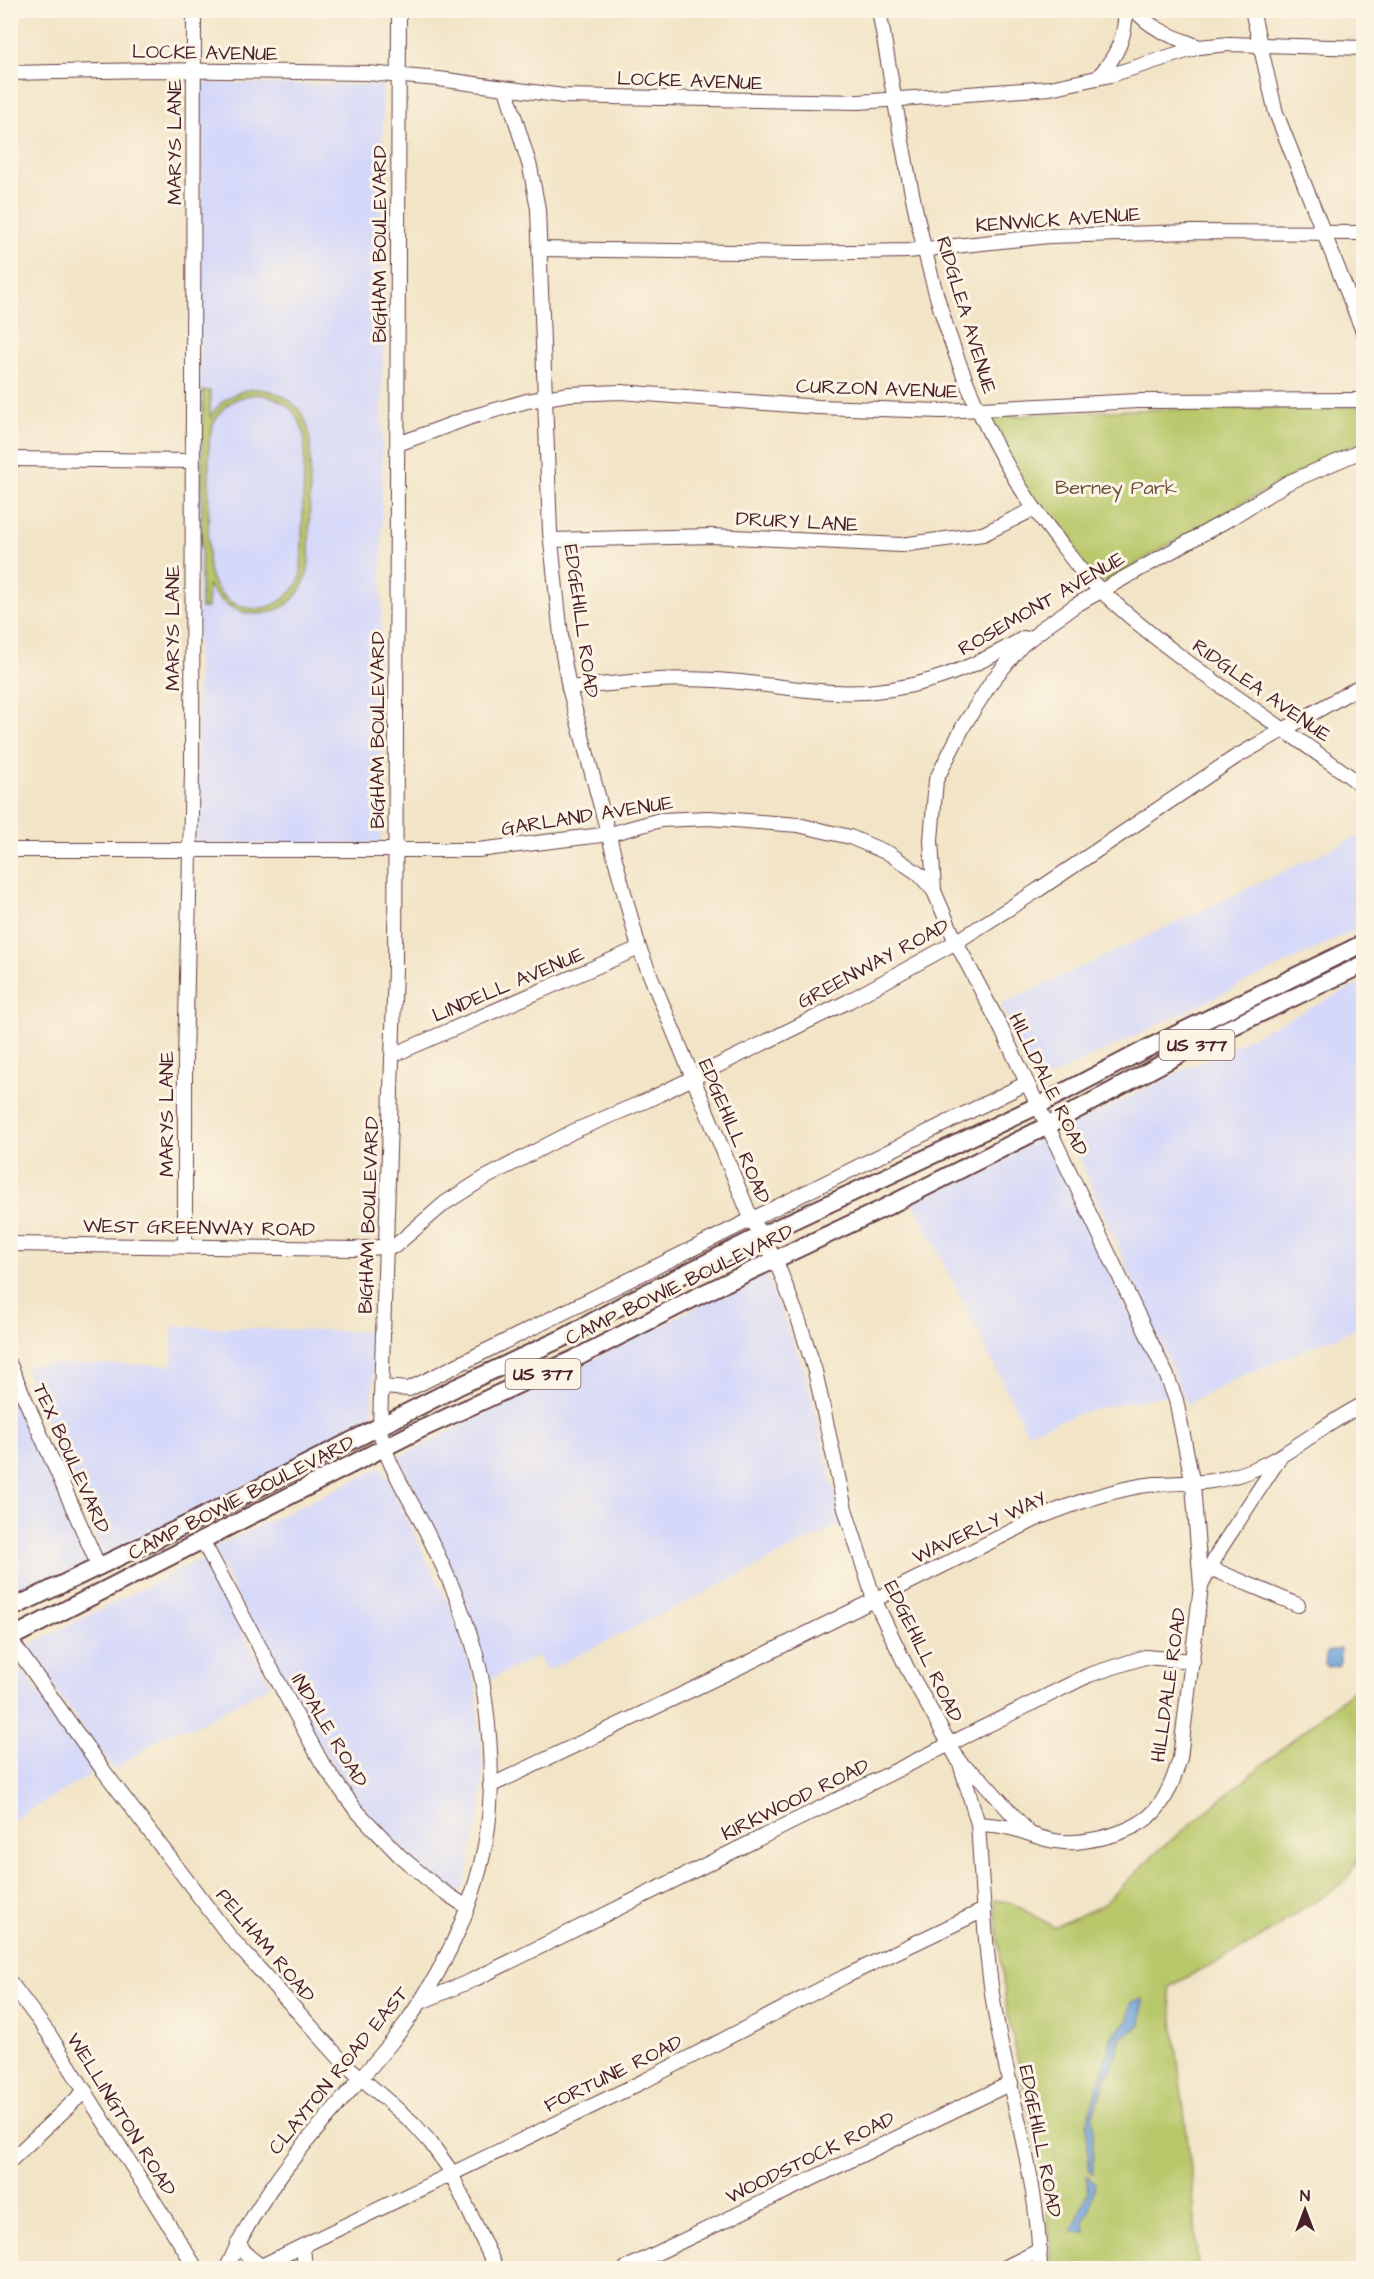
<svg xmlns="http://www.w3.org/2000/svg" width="1374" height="2279" viewBox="0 0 1374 2279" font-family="'Architects Daughter',sans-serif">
	<rect width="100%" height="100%" fill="#fcf5e5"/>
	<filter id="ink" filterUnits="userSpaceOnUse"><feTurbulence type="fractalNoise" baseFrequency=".0167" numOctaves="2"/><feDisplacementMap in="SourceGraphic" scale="12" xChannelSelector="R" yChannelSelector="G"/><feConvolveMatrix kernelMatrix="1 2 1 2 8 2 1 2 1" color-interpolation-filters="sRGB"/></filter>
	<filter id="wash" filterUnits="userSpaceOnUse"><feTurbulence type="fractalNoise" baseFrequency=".008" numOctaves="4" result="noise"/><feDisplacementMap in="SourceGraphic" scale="24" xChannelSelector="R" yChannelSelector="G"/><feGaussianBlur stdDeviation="1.35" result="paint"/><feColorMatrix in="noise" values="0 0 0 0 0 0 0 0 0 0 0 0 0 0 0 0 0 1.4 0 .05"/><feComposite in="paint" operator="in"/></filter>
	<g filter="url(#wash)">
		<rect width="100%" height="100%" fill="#f2e4c6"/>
		<g fill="#d5d8f9">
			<polygon points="202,83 383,85 381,844 196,843"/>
			<polygon points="1363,834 1363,926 1037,1083 1001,1005"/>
			<polygon points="1363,982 1363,1326 1241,1376 1187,1404 1066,1128"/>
			<polygon points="1043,1137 1161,1379 1166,1395 1090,1410 1027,1432 913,1201"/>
			<polygon points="765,1273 806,1375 842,1524 547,1671 538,1656 489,1680 460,1593 399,1457"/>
			<polygon points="172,1326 375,1332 372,1420 104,1558 25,1366 35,1364 172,1365"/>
			<polygon points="10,1385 87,1563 11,1598 10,1598"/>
			<polygon points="382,1467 456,1620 476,1686 483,1768 481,1807 464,1888 458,1893 417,1864 377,1824 348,1789 297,1709 212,1548"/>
			<polygon points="202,1558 271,1685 193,1727 167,1733 114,1770 24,1648"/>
			<polygon points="11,1654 95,1772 11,1821 10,1655"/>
		</g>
		<g fill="#b8c769" stroke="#81734a" stroke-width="1.5" fill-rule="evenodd">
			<path d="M 257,389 C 288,392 308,411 310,442 L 309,562 C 304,619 238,632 208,585 L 207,608 L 201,608 L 203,391 L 210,391 L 210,417 C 222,399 236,390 257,389 ZM 257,394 C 284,396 303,414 305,442 L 301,577 C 279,626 211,616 208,561 L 209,441 C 212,413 230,396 257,394 Z"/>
			<path d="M 1363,406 L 1363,441 C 1274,482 1191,532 1107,581 L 1100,581 L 1093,576 L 1021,486 L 990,422 L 994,417 L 1129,410 Z"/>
			<polygon points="1363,1682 1363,1851 1345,1882 1247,1946 1169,1987 1192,2177 1198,2268 1052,2268 1045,2186 1006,2006 994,1900 1010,1902 1054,1927 1101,1906 1157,1852"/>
		</g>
		<g fill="#6ba1d8" stroke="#5a6082" stroke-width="1.5">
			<polygon points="1340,1649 1340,1665 1328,1667 1325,1663 1327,1652"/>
			<polygon points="1143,1999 1141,2025 1120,2039 1110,2075 1102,2072 1112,2036 1128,2021 1131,2002"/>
			<polygon points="1101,2074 1107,2076 1093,2115 1093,2174 1089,2171 1087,2124"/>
			<polygon points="1086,2176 1095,2183 1090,2209 1083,2222 1086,2232 1072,2231 1088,2193"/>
		</g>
	</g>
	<g filter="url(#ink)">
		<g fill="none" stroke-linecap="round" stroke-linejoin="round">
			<g stroke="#633d42" stroke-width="16">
				<g id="minor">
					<path d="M 879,10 C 912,195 933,379 1051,531 C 1063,546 1074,563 1087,577 C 1169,659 1271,717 1364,787"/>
					<path d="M 1135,10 C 1151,30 1177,38 1199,47"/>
					<polyline points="1252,10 1276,113 1364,334"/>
					<polyline points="10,73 149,70 367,73 439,79 563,96 859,102 1050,88 1111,75 1199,47 1229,44 1364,48"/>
					<path d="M 1097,78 C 1115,59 1127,37 1125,10"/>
					<path d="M 506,89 L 530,167 L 538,209 L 550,532 L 563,655 L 569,688 L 639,948 L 751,1218 L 776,1261 L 799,1321 L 815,1371 L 845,1509 L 874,1599 L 907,1668 L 960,1763 L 978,1824 C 983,1894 985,1966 999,2034 C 1015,2113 1039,2188 1040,2268"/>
					<polyline points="539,249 800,253 908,251 1049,236 1193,232 1364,233"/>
					<polyline points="398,444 471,417 527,401 569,394 621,392 818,407 941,411 1138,401 1364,400"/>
					<polyline points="10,459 192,461"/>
					<polyline points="551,540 712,536 901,545 983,534 1034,509"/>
					<polyline points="1041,629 1076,605 1229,519 1287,483 1364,450"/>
					<path d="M 569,688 C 618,683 665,677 715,680 C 754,682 794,690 833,692 C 903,696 965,673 1024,638"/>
					<polyline points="10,850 478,850 610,834 660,820 709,818 798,825 850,837 890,854 919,874 934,891"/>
					<polyline points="393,1055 639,948"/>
					<polyline points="10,1244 354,1249 395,1246 445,1203 483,1179 574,1131 650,1099 849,1001 956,942 1038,890 1234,758 1364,684"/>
					<polyline points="185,1246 185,1060 192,771 194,10"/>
					<polyline points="10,1365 99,1567"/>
					<polyline points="382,1387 409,1389 1027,1083"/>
					<polyline points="202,1540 322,1763 355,1809 400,1856 438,1888 467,1907"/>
					<polyline points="1210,1568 1298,1605"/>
					<polyline points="1201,1586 1220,1549 1279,1459"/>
					<polyline points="10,1639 103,1770 230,1937 344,2063 413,2123 430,2142 448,2167 496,2268"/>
					<polyline points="960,1763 981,1779 1029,1833"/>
					<path d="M 490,1786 L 754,1660 L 1040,1517 C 1076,1503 1116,1488 1155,1484 C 1187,1482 1208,1485 1241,1474 C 1287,1459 1321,1425 1364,1404"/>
					<path d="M 978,1824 C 989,1825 1000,1825 1010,1828 C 1025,1831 1040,1839 1055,1841 C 1070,1844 1086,1841 1101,1838 C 1151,1826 1166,1807 1180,1758 L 1201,1586 L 1193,1485 L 1176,1400 L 1167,1376 L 999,1024 L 956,942 L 934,891 L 931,840 L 936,780 L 964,725 L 992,681 L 1022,645 L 1047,626"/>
					<polyline points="10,1982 49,2034 196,2268"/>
					<polyline points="421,2002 473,1980 1089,1675 1145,1657 1193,1661"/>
					<polyline points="10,2161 85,2091"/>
					<polyline points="238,2243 248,2256 261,2266"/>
					<polyline points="303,2247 305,2268"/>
					<path d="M 227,2268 C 266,2176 328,2119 390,2044 C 436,1987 473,1913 486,1840 C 494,1795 491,1744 485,1699 C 477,1638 449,1576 421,1521 C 408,1495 382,1456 380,1427 L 395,968 L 399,10"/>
					<polyline points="257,2268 646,2080 844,1977 984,1910"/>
					<polyline points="626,2268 1011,2083"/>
					<polyline points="1004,2268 1040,2250"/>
				</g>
			</g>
			<g stroke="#633d42" stroke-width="20">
				<g id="major">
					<polyline points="10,1609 192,1522 457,1387 565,1337 626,1303 762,1235 1037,1106 1146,1049 1364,943"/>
					<polyline points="10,1638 415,1432 576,1358 698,1296 882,1209 1047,1126 1221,1032 1364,964"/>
				</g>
			</g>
			<use href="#minor" stroke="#fff" stroke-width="14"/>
			<use href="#major" stroke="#fff" stroke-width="16"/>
		</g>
	</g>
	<g text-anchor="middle" stroke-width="6" stroke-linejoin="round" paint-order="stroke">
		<g fill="#fcf5e5" stroke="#7f5f63" stroke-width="1.5">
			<rect x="1159.5" y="1030" width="75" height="30" rx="4.5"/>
			<rect x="505.5" y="1359" width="75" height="30" rx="4.5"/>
		</g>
		<g font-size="18" font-weight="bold" fill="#4a1f2b">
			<text x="1197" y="1051">US 377</text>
			<text x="543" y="1380">US 377</text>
		</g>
		<g font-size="20" fill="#4a1f2b" stroke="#fcf5e5">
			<text transform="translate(205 52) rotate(1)" y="7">LOCKE AVENUE</text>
			<text transform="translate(690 80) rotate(2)" y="7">LOCKE AVENUE</text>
			<text transform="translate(174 142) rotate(-90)" y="7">MARYS LANE</text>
			<text transform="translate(1058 219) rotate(-4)" y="7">KENWICK AVENUE</text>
			<text transform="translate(379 244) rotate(-90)" y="7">BIGHAM BOULEVARD</text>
			<text transform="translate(967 315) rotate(73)" y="7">RIDGLEA AVENUE</text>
			<text transform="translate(877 388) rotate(2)" y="7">CURZON AVENUE</text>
			<text transform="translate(797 521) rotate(3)" y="7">DRURY LANE</text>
			<text transform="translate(1041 603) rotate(-30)" y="7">ROSEMONT AVENUE</text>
			<text transform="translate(582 621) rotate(82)" y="7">EDGEHILL ROAD</text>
			<text transform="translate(172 628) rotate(-90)" y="7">MARYS LANE</text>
			<text transform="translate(1262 690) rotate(35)" y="7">RIDGLEA AVENUE</text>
			<text transform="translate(377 730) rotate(-90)" y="7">BIGHAM BOULEVARD</text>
			<text transform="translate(587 815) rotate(-9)" y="7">GARLAND AVENUE</text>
			<text transform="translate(873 963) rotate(-28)" y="7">GREENWAY ROAD</text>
			<text transform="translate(508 984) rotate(-23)" y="7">LINDELL AVENUE</text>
			<text transform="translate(1049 1084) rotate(64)" y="7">HILLDALE ROAD</text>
			<text transform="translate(166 1114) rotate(-90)" y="7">MARYS LANE</text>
			<text transform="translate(735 1131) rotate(67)" y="7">EDGEHILL ROAD</text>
			<text transform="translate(368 1215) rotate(-88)" y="7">BIGHAM BOULEVARD</text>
			<text transform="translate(199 1227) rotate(1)" y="7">WEST GREENWAY ROAD</text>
			<text transform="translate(679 1284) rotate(-26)" y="7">CAMP BOWIE BOULEVARD</text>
			<text transform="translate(72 1458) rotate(66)" y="7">TEX BOULEVARD</text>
			<text transform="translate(241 1497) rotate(-27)" y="7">CAMP BOWIE BOULEVARD</text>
			<text transform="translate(979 1527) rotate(-25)" y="7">WAVERLY WAY</text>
			<text transform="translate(924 1651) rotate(64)" y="7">EDGEHILL ROAD</text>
			<text transform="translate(1168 1685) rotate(-82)" y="7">HILLDALE ROAD</text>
			<text transform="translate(330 1730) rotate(59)" y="7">INDALE ROAD</text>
			<text transform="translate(795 1799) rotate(-26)" y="7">KIRKWOOD ROAD</text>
			<text transform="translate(266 1945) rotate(50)" y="7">PELHAM ROAD</text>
			<text transform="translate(338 2070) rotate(-51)" y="7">CLAYTON ROAD EAST</text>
			<text transform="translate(613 2073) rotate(-26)" y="7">FORTUNE ROAD</text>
			<text transform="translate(122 2114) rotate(58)" y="7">WELLINGTON ROAD</text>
			<text transform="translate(1041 2141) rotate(79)" y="7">EDGEHILL ROAD</text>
			<text transform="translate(810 2157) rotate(-26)" y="7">WOODSTOCK ROAD</text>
		</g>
		<g font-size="20" fill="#6b513e" stroke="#fcf5e5">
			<text x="1116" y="494">Berney Park</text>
		</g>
	</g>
	<rect width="1374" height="2279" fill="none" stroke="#fcf5e5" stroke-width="36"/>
	<g transform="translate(1305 2210)" stroke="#fcf5e5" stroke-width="4.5" paint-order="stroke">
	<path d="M0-4.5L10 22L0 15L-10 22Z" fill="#4a1f2b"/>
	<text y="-9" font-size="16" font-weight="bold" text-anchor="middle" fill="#4a1f2b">N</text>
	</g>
</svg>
